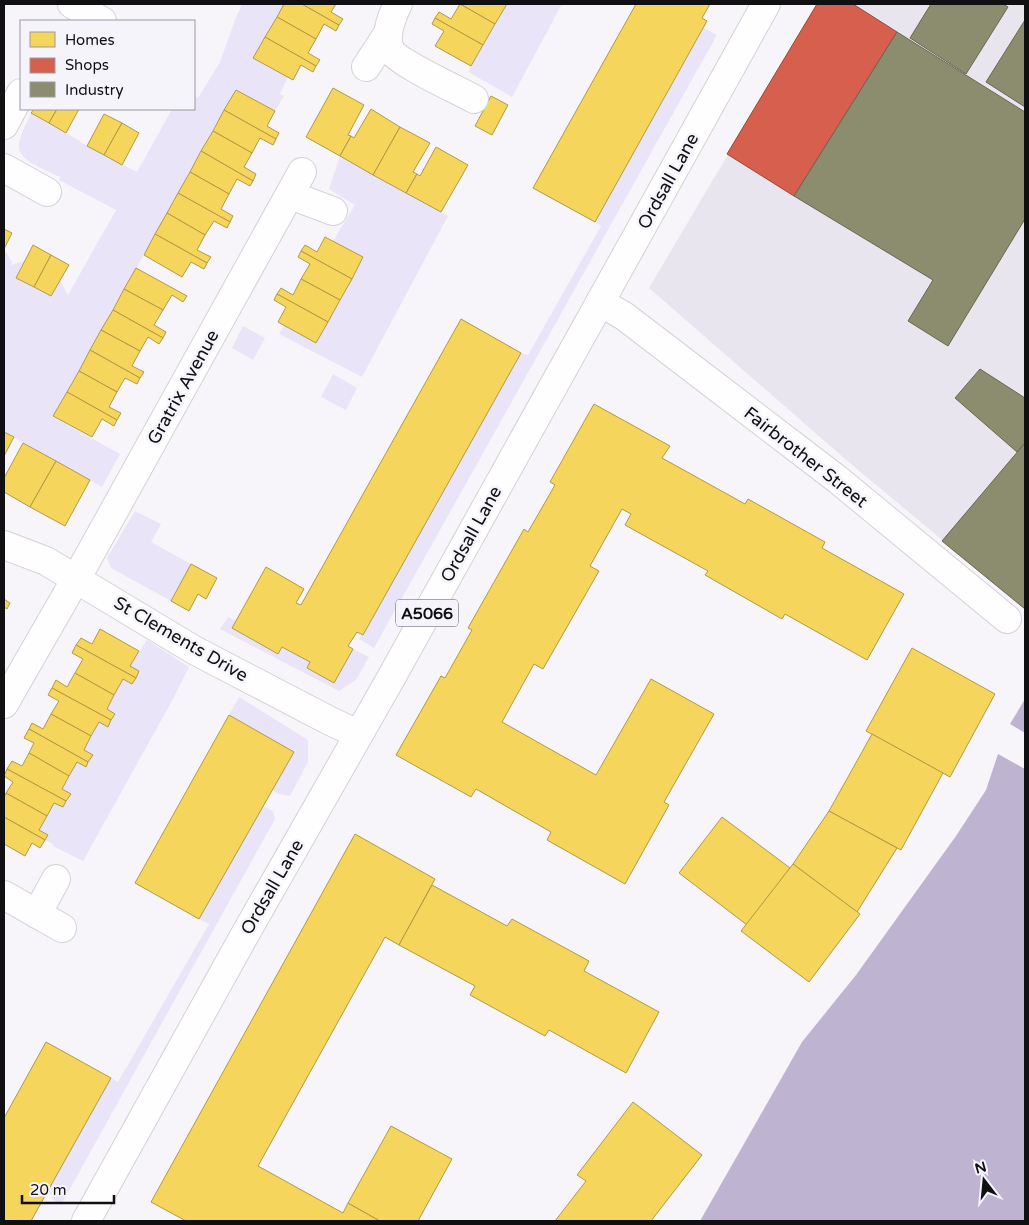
<svg xmlns="http://www.w3.org/2000/svg" width="1029" height="1225" viewBox="0 0 1029 1225" font-family="'Varela Round',sans-serif">
	<rect width="100%" height="100%" fill="#f7f5fa"/>
	<polygon fill="#e8e5ee" points="817,4 1025,4 1025,609 851,464 649,288"/>
	<g fill="#eae4f8">
		<path d="M 242,4 L 284,4 L 254,57 L 288,77 L 280,94 L 284,96 L 275,111 L 236,90 L 53,417 L 120,454 L 102,487 L 4,432 L 4,249 L 12,262 L 11,265 L 24,261 L 16,278 L 51,296 L 60,280 L 68,295 L 116,210 L 59,180 L 60,177 C 49,172 19,160 19,148 C 18,137 27,123 31,113 L 80,141 L 80,142 L 137,172 L 172,109 L 194,109 L 194,96 L 198,98 L 220,62 L 235,20 Z"/>
		<polygon points="507,4 562,4 512,97 468,72"/>
		<polygon points="704,28 717,35 374,648 359,639 521,353 528,355 601,226 595,222"/>
		<polygon points="340,156 448,216 362,377 279,334 284,325 316,343 363,258 333,241 355,205 329,189"/>
		<polygon points="243,326 265,338 253,360 232,348"/>
		<polygon points="333,374 357,388 346,410 321,397"/>
		<polygon points="135,511 161,524 151,542 191,564 171,601 111,568 107,558"/>
		<polygon points="228,617 236,621 232,628 278,654 282,647 310,662 307,669 334,682 353,649 369,657 356,680 339,691 220,629"/>
		<polygon points="147,640 189,667 173,699 83,861 53,846 53,844 45,840 47,834 39,830 54,803 63,807 71,794 62,789 77,762 86,767 92,755 84,750 99,722 108,727 115,714 107,709 123,679 132,684 139,671 130,666"/>
		<polygon points="239,697 308,740 308,762 290,796 279,794 272,790 293,752 229,715"/>
		<polygon points="263,806 273,811 275,819 61,1205 52,1199 53,1195 47,1192 111,1078 118,1082 209,924 199,919"/>
	</g>
	<g fill="#beb4d1">
		<polygon points="1025,699 1025,733 1010,724"/>
		<polygon points="998,754 1025,769 1025,1221 700,1221 802,1042 856,975 956,836 986,790"/>
	</g>
	<g fill="#f6d55c" stroke="#b19a46">
		<polygon points="284,4 302,4 339,25 336,31 324,24 316,39 277,17"/>
		<polygon points="302,4 336,4 331,12 343,19 339,25"/>
		<polygon points="460,4 507,4 495,24"/>
		<polygon points="460,4 495,24 483,45 435,18 439,12 451,19"/>
		<polygon points="636,4 710,4 702,18 707,21 595,222 533,188"/>
		<polygon points="277,17 316,39 308,53 320,60 316,66 265,37"/>
		<polygon points="435,18 483,45 471,66 435,46 444,31 432,24"/>
		<polygon points="265,37 316,66 313,72 301,65 293,80 253,58"/>
		<polygon points="333,88 364,105 348,135 351,136 340,156 306,137"/>
		<polygon points="236,90 275,111 267,126 279,133 276,139 224,110"/>
		<polygon points="491,96 508,105 492,135 475,126"/>
		<polygon points="34,109 57,109 49,123 31,113"/>
		<polygon points="57,109 79,109 66,133 49,123"/>
		<polygon points="371,109 400,127 373,175 340,156 351,136 354,138"/>
		<polygon points="224,110 276,139 273,145 260,138 252,153 213,131"/>
		<polygon points="104,114 122,123 104,155 87,146"/>
		<polygon points="122,123 139,133 122,165 104,155"/>
		<polygon points="400,127 430,143 413,172 417,174 406,193 373,175"/>
		<polygon points="213,131 252,153 244,167 256,174 253,181 201,151"/>
		<polygon points="436,147 468,165 441,212 406,193 417,174 420,176"/>
		<polygon points="201,151 253,181 250,186 237,179 229,194 190,172"/>
		<polygon points="190,172 229,194 221,209 233,216 230,222 178,193"/>
		<polygon points="178,193 230,222 227,228 214,221 205,235 167,213"/>
		<polygon points="167,213 205,235 197,250 211,257 207,263 155,234"/>
		<polygon points="4,229 12,233 4,249"/>
		<polygon points="155,234 207,263 204,269 191,262 182,277 144,255"/>
		<polygon points="325,237 363,257 352,279 301,251 305,245 317,252"/>
		<polygon points="33,245 51,255 34,287 16,278"/>
		<polygon points="301,251 352,279 340,300 301,279 310,264 298,257"/>
		<polygon points="51,255 69,265 51,296 34,287"/>
		<polygon points="136,268 187,296 183,302 172,295 163,310 124,289"/>
		<polygon points="301,279 340,300 328,322 277,294 281,288 293,295"/>
		<polygon points="124,289 163,310 154,325 166,332 163,338 113,310"/>
		<polygon points="277,294 328,322 316,343 278,322 286,307 274,300"/>
		<polygon points="113,310 163,338 159,344 148,337 140,351 101,330"/>
		<polygon points="461,319 521,353 363,635 357,632 348,646 353,649 334,683 307,668 310,662 282,647 278,654 232,628 266,567 304,589 296,603 301,605"/>
		<polygon points="101,330 140,351 132,366 144,372 140,378 90,350"/>
		<polygon points="90,350 140,378 137,384 125,378 117,392 79,371"/>
		<polygon points="79,371 117,392 109,407 121,413 117,420 67,392"/>
		<polygon points="67,392 117,420 114,426 102,419 92,437 53,416"/>
		<polygon points="594,404 670,446 662,458 745,504 748,499 825,542 822,548 904,594 867,660 785,614 782,619 705,575 708,571 625,525 631,514 622,509 590,566 599,571 543,669 534,664 502,722 596,775 651,679 714,714 664,802 669,805 625,884 547,840 551,832 476,789 471,797 396,755 441,676 445,678 472,630 468,628 524,529 528,532 555,485 550,482"/>
		<polygon points="4,432 14,437 4,456"/>
		<polygon points="23,443 56,461 30,507 4,492 4,478"/>
		<polygon points="56,461 90,480 65,526 30,507"/>
		<polygon points="191,564 217,578 206,599 198,594 189,611 171,601"/>
		<polygon points="4,599 10,603 7,609 4,607"/>
		<polygon points="100,629 139,651 130,666 139,671 136,678 76,645 81,638 92,644"/>
		<polygon points="76,645 136,678 132,684 123,679 114,695 75,673 83,659 72,653"/>
		<polygon points="912,648 995,694 950,777 866,731"/>
		<polygon points="75,673 114,695 107,709 115,714 111,720 52,688 56,680 67,687"/>
		<polygon points="52,688 111,720 108,727 99,722 91,736 51,714 59,701 48,695"/>
		<polygon points="51,714 91,736 84,750 93,755 88,762 29,729 32,723 43,729"/>
		<polygon points="229,715 294,752 199,919 135,883"/>
		<polygon points="29,729 88,762 86,767 77,762 69,776 29,753 34,743 24,738"/>
		<polygon points="872,734 943,773 901,850 829,811"/>
		<polygon points="29,753 69,776 62,789 71,794 66,801 7,769 12,761 22,766"/>
		<polygon points="7,769 66,801 63,807 54,803 47,816 6,793 13,782 4,776"/>
		<polygon points="6,793 47,816 39,830 48,835 45,840 4,817 4,798"/>
		<polygon points="829,811 897,848 857,912 793,864"/>
		<polygon points="4,817 45,840 40,848 32,843 25,856 4,844"/>
		<polygon points="722,817 790,868 747,925 679,873"/>
		<polygon points="355,834 435,879 399,945 385,937 258,1166 343,1213 348,1203 380,1221 186,1221 151,1202"/>
		<polygon points="793,864 860,914 809,982 741,931"/>
		<polygon points="432,885 507,926 512,919 589,961 584,971 659,1012 626,1073 549,1030 545,1036 470,995 475,986 399,945"/>
		<polygon points="46,1042 111,1078 31,1221 4,1221 4,1118"/>
		<polygon points="633,1102 702,1155 651,1221 555,1221 586,1181 577,1175"/>
		<polygon points="391,1126 452,1159 418,1221 380,1221 348,1203"/>
	</g>
	<polygon fill="#d6604d" stroke="#9b483b" points="817,4 853,4 897,32 794,196 727,154"/>
	<g fill="#8c8c6e" stroke="#676752">
		<polygon points="931,4 1003,4 1008,7 966,74 910,38"/>
		<polygon points="1025,20 1025,107 986,82"/>
		<polygon points="897,32 1025,112 1025,219 948,346 908,321 933,280 794,196"/>
		<polygon points="980,369 1025,398 1025,443 1017,452 955,398"/>
		<polygon points="1025,443 1025,609 942,541"/>
	</g>
	<g fill="none" stroke-linecap="round" stroke-linejoin="round">
		<g stroke="#d3d2d5" stroke-width="30">
			<g id="minor">
				<polyline points="72,4 102,21"/>
				<path d="M 398,4 C 392,16 384,36 390,49 C 396,62 458,90 474,99"/>
				<polyline points="366,67 387,35"/>
				<polyline points="4,125 21,93"/>
				<polyline points="4,168 47,192"/>
				<polyline points="290,195 333,211"/>
				<polyline points="600,302 624,316 837,479 1007,619"/>
				<polyline points="4,545 46,561 194,650 330,721 358,734"/>
				<polyline points="4,704 85,563 302,172"/>
				<polyline points="4,895 62,928"/>
				<polyline points="37,914 56,879"/>
			</g>
		</g>
		<g stroke="#d3d2d5" stroke-width="30">
			<polyline id="primary" points="86,1221 243,938 391,678 766,4"/>
		</g>
		<use href="#minor" stroke="#fefefe" stroke-width="28"/>
		<use href="#primary" stroke="#fefefe" stroke-width="28"/>
	</g>
	<g text-anchor="middle" stroke-width="5" stroke-linejoin="round" paint-order="stroke">
		<rect fill="#f6f4fb" stroke="#555458" stroke-width="1" x="396" y="599.5" width="62" height="27" rx="4"/>
		<g font-size="16" font-weight="bold" fill="#101012">
			<text x="427" y="619">A5066</text>
		</g>
		<g font-size="18" fill="#101012" stroke="#f6f4fb">
			<text transform="translate(668 181) rotate(-61)" y="6">Ordsall Lane</text>
			<text transform="translate(183 387) rotate(-61)" y="6">Gratrix Avenue</text>
			<text transform="translate(806 457) rotate(38)" y="6">Fairbrother Street</text>
			<text transform="translate(471 534) rotate(-61)" y="6">Ordsall Lane</text>
			<text transform="translate(181 639) rotate(30)" y="6">St Clements Drive</text>
			<text transform="translate(272 887) rotate(-60)" y="6">Ordsall Lane</text>
		</g>
	</g>
	<rect width="1029" height="1225" fill="none" stroke="#101012" stroke-width="10"/>
	<rect x="20" y="20" width="175" height="90" fill="#f6f4fb" stroke="#9a999e"/>
	<rect x="30" y="32" width="25" height="15" fill="#f6d55c" stroke="#9a999e"/>
	<text x="65" y="45" font-size="15" fill="#101012">Homes</text>
	<rect x="30" y="58" width="25" height="15" fill="#d6604d" stroke="#9a999e"/>
	<text x="65" y="70" font-size="15" fill="#101012">Shops</text>
	<rect x="30" y="82" width="25" height="15" fill="#8c8c6e" stroke="#9a999e"/>
	<text x="65" y="95" font-size="15" fill="#101012">Industry</text>
	<g transform="translate(984 1180) rotate(344)" stroke="#f6f4fb" stroke-width="4" paint-order="stroke">
	<path d="M0-4L9 19L0 12L-9 19Z" fill="#101012"/>
	<text y="-8" font-size="14" font-weight="bold" text-anchor="middle" fill="#101012">N</text>
	</g>
	<path d="M22 1195v8h92v-8" fill="none" stroke="#101012" stroke-width="2.5"/>
	<text x="30" y="1195" font-size="15" fill="#101012" stroke="#f6f4fb" stroke-width="4" paint-order="stroke">20 m</text>
</svg>
